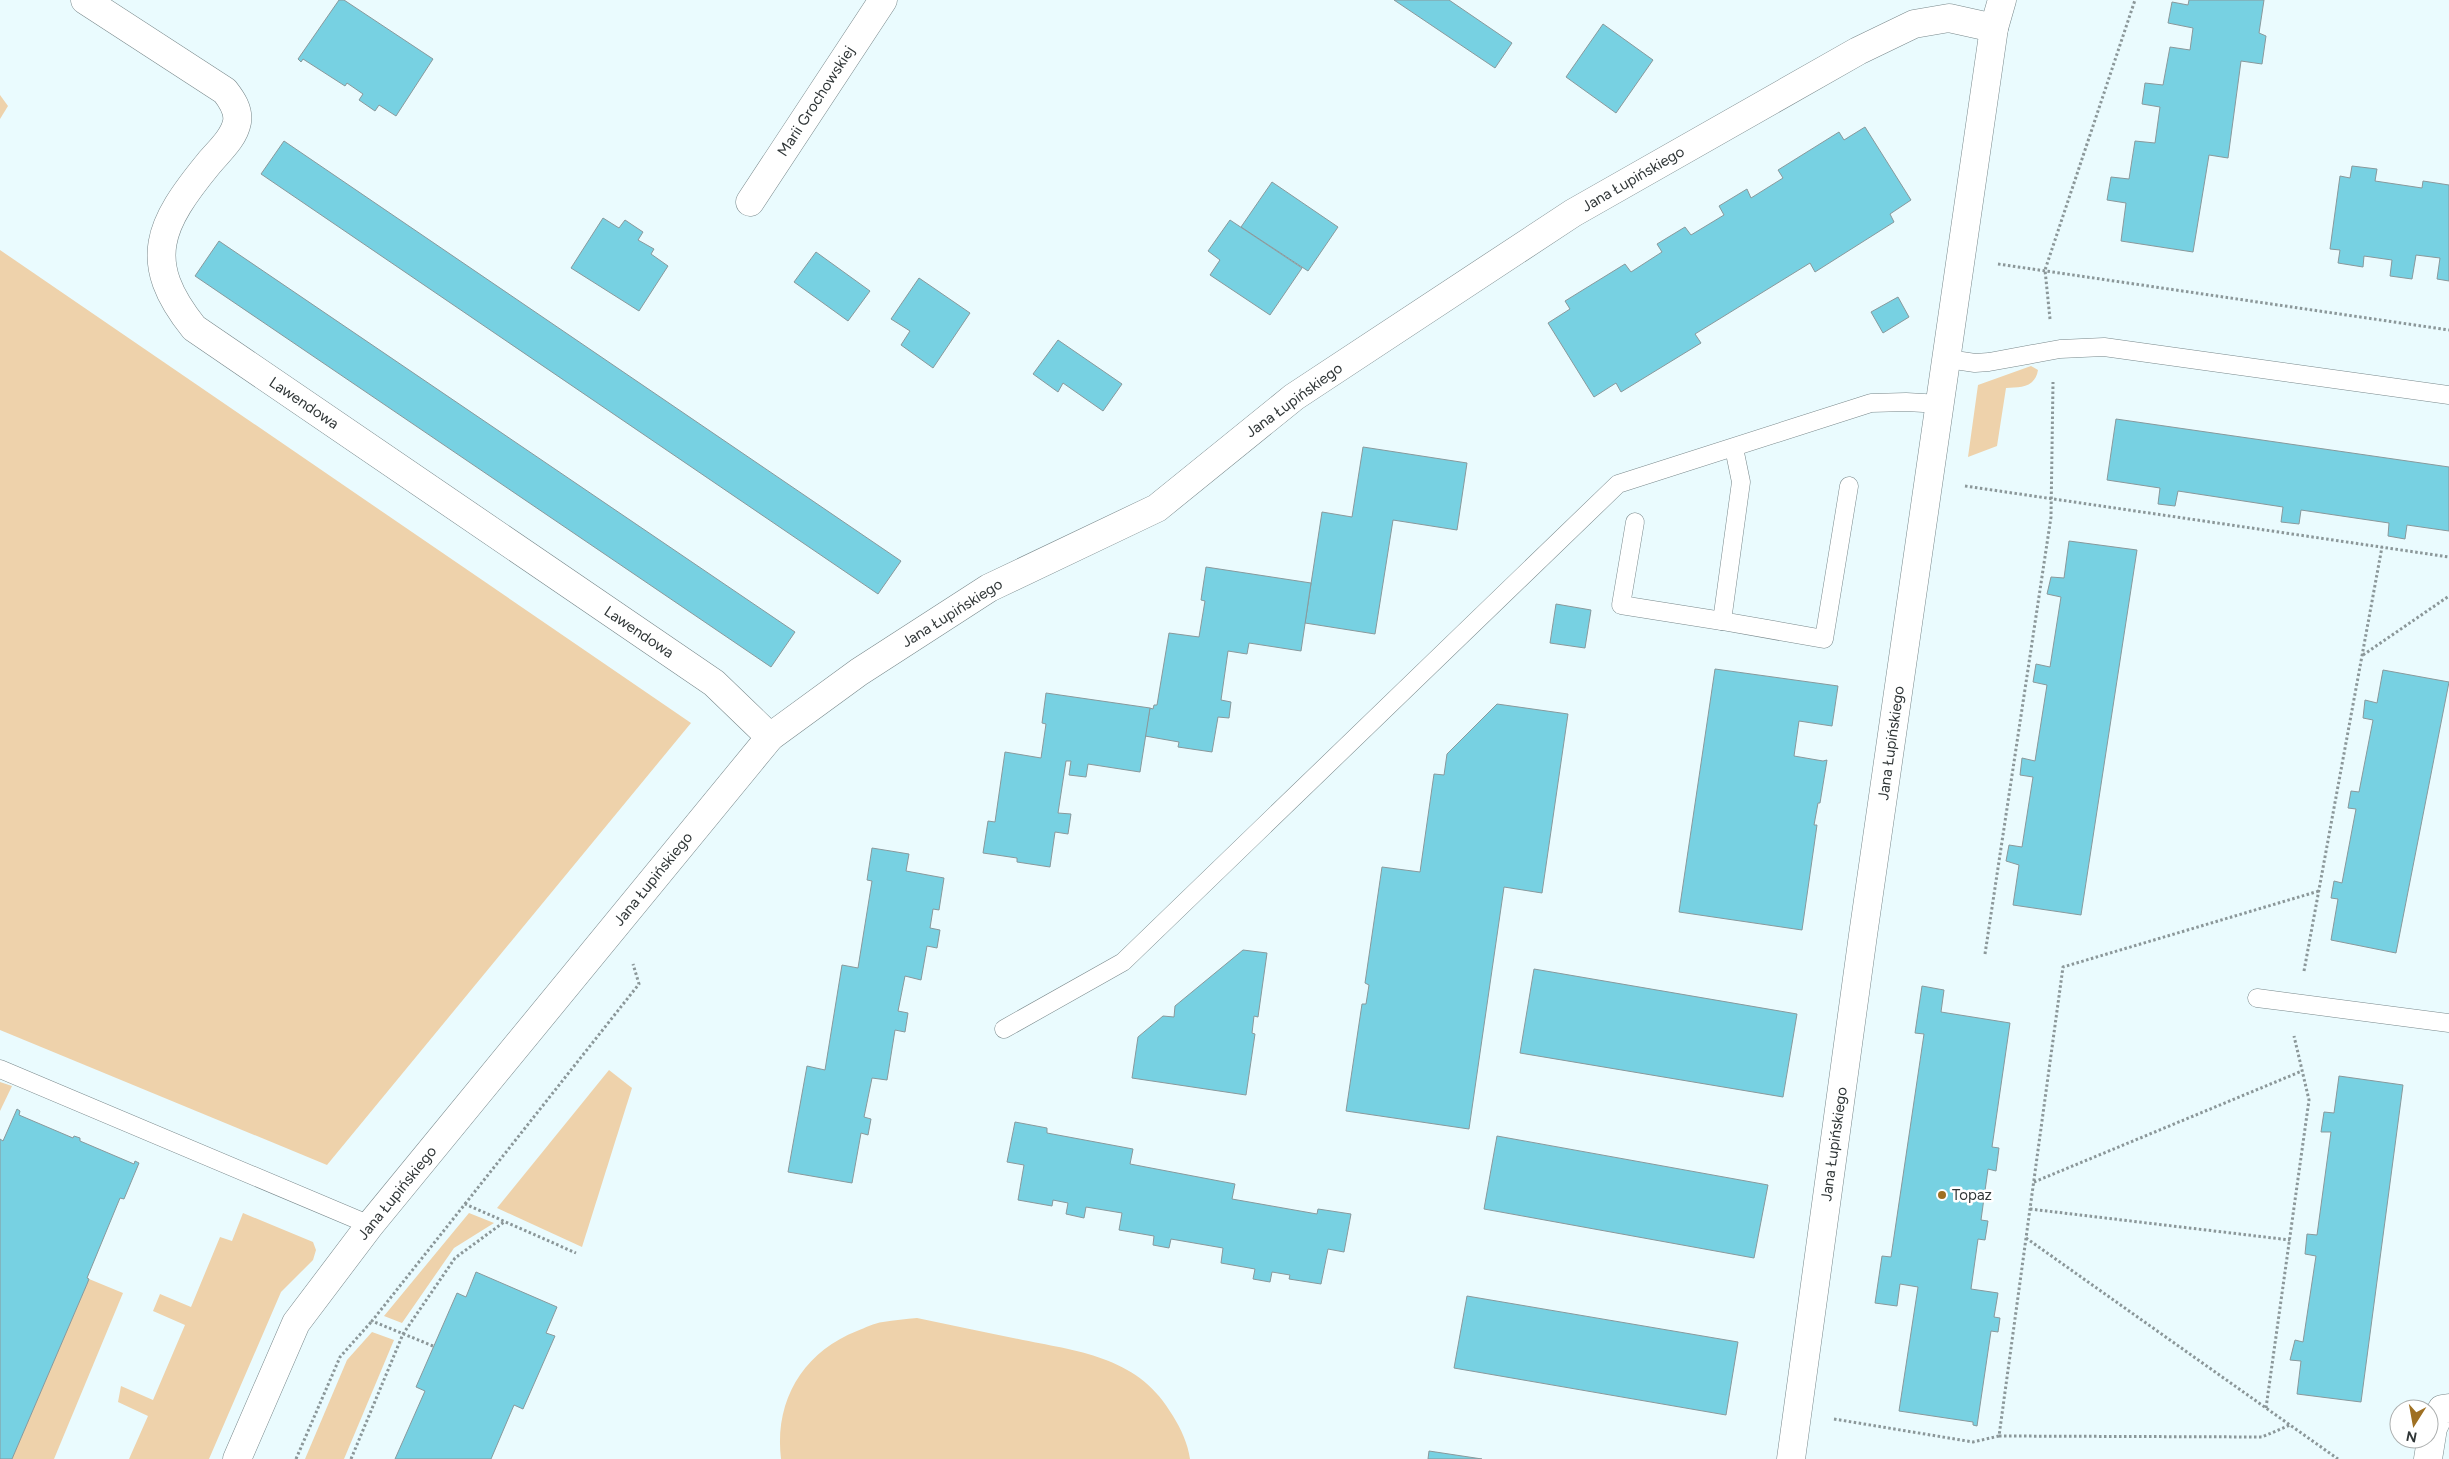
<svg xmlns="http://www.w3.org/2000/svg" width="2449" height="1459" viewBox="0 0 2449 1459" font-family="Figtree,sans-serif">
	<rect width="100%" height="100%" fill="#eafbfe"/>
	<g fill="#eed2ab">
		<polygon points="0,95 8,106 0,119"/>
		<polygon points="0,250 691,723 327,1165 0,1030"/>
		<path d="M 2031,366 L 2038,370 C 2035,388 2020,387 2006,388 L 1997,446 L 1968,457 L 1978,385 Z"/>
		<polygon points="609,1070 632,1088 582,1247 497,1208"/>
		<polygon points="0,1082 12,1086 0,1111"/>
		<polygon points="243,1213 313,1242 316,1250 313,1260 281,1292 209,1459 129,1459 148,1416 118,1402 121,1386 153,1400 185,1325 153,1311 160,1294 191,1307 220,1237 232,1241"/>
		<polygon points="469,1213 494,1223 454,1248 402,1323 384,1316"/>
		<polygon points="89,1279 123,1293 54,1459 12,1459"/>
		<path d="M 917,1318 C 952,1325 987,1333 1023,1340 C 1083,1352 1140,1358 1173,1416 C 1181,1429 1188,1444 1190,1459 L 781,1459 C 774,1401 803,1352 857,1331 C 865,1328 874,1323 883,1322 C 894,1320 906,1319 917,1318 Z"/>
		<polygon points="372,1332 394,1340 344,1459 305,1459 347,1360"/>
	</g>
	<g fill="#77d1e2" stroke="#89999c">
		<polygon points="339,0 344,0 433,59 396,116 379,105 375,111 359,100 363,94 347,83 345,86 303,59 301,62 298,59"/>
		<polygon points="1394,0 1449,0 1512,43 1495,68"/>
		<polygon points="2189,0 2264,0 2259,33 2266,36 2262,64 2241,61 2228,158 2209,155 2193,252 2121,241 2126,203 2107,200 2111,177 2129,179 2135,141 2155,143 2160,107 2142,104 2145,83 2163,85 2170,47 2190,50 2193,28 2168,23 2172,2 2188,5"/>
		<polygon points="1603,24 1653,60 1616,113 1566,77"/>
		<polygon points="1865,127 1911,200 1890,214 1894,222 1815,272 1810,263 1695,334 1701,343 1621,392 1616,383 1594,397 1548,323 1570,309 1565,301 1625,264 1631,272 1662,252 1657,244 1685,227 1691,235 1724,215 1719,206 1747,189 1751,198 1783,178 1778,170 1839,132 1844,140"/>
		<polygon points="284,141 901,561 878,594 261,174"/>
		<polygon points="2352,166 2377,169 2375,181 2422,188 2423,181 2449,185 2449,281 2437,279 2440,258 2416,255 2412,279 2390,276 2392,260 2364,256 2363,267 2338,263 2340,250 2330,249 2340,176 2350,178"/>
		<polygon points="1272,182 1338,227 1308,271 1241,227"/>
		<polygon points="603,218 619,228 625,220 643,232 638,240 654,249 651,254 668,266 639,311 571,268"/>
		<polygon points="1230,220 1302,268 1270,315 1210,275 1220,260 1208,251"/>
		<polygon points="219,241 795,632 771,667 195,276"/>
		<polygon points="816,252 870,291 848,321 794,282"/>
		<polygon points="919,278 970,313 933,368 901,345 910,331 891,319"/>
		<polygon points="1898,297 1909,317 1883,333 1871,312"/>
		<polygon points="1058,340 1122,384 1103,411 1063,383 1058,392 1033,374"/>
		<polygon points="2116,419 2449,467 2449,531 2407,525 2405,539 2388,536 2389,523 2301,510 2299,524 2281,522 2283,507 2178,491 2175,506 2158,504 2160,488 2107,480"/>
		<polygon points="1363,447 1467,463 1457,530 1393,520 1375,634 1305,623 1322,512 1352,517"/>
		<polygon points="2069,541 2137,550 2081,915 2013,905 2019,865 2006,861 2009,845 2022,847 2033,777 2020,775 2022,758 2035,761 2047,685 2033,682 2036,664 2050,667 2061,597 2047,594 2051,577 2064,578"/>
		<polygon points="1206,567 1311,583 1301,651 1249,643 1247,654 1228,651 1221,700 1231,702 1229,718 1218,717 1212,752 1178,747 1179,742 1145,736 1150,708 1153,709 1154,705 1157,705 1169,633 1199,637 1205,601 1201,600"/>
		<polygon points="1556,604 1591,610 1585,648 1550,643"/>
		<polygon points="1715,669 1838,686 1832,726 1799,721 1794,756 1823,761 1827,760 1820,803 1818,803 1814,825 1817,825 1802,930 1679,912"/>
		<polygon points="2383,670 2449,682 2396,953 2331,940 2338,899 2331,898 2334,881 2342,883 2356,809 2348,808 2351,791 2359,792 2373,720 2363,718 2365,700 2377,703"/>
		<polygon points="1046,693 1150,708 1140,772 1088,764 1086,777 1069,775 1071,761 1066,761 1058,813 1071,814 1068,834 1055,832 1050,867 1017,862 1017,858 983,853 988,821 995,822 1005,752 1041,758 1046,724 1042,723"/>
		<polygon points="1497,704 1568,714 1542,893 1504,887 1469,1129 1346,1111 1362,1004 1366,1004 1369,985 1365,983 1382,867 1420,872 1434,774 1444,775 1447,754"/>
		<polygon points="872,848 909,854 906,871 944,878 939,910 933,909 930,928 940,930 937,948 927,946 921,980 905,976 898,1011 908,1013 905,1032 895,1030 887,1080 872,1078 864,1117 871,1119 868,1135 861,1133 852,1183 788,1172 807,1066 825,1070 842,965 858,968 872,881 867,880"/>
		<polygon points="1243,950 1267,953 1258,1017 1254,1016 1252,1033 1255,1034 1246,1095 1132,1078 1138,1037 1163,1016 1174,1017 1175,1006"/>
		<polygon points="1534,969 1797,1014 1783,1097 1520,1053"/>
		<polygon points="1922,986 1944,990 1941,1012 2010,1023 1992,1147 1999,1148 1996,1171 1988,1169 1981,1220 1988,1221 1985,1240 1978,1239 1971,1289 1998,1293 1994,1317 2000,1318 1998,1332 1991,1331 1977,1426 1973,1425 1973,1422 1899,1411 1918,1287 1900,1284 1897,1306 1875,1303 1882,1256 1891,1257 1924,1034 1915,1033"/>
		<polygon points="2339,1076 2403,1085 2361,1402 2297,1394 2301,1361 2290,1360 2295,1340 2303,1342 2316,1256 2305,1254 2307,1234 2317,1235 2331,1132 2321,1132 2324,1112 2334,1113"/>
		<polygon points="17,1109 20,1111 19,1115 73,1138 74,1136 80,1138 80,1141 134,1164 135,1161 139,1163 124,1199 120,1198 87,1278 89,1279 87,1284 12,1459 0,1459 0,1139 3,1141"/>
		<polygon points="1015,1122 1047,1128 1047,1133 1133,1149 1130,1164 1235,1184 1232,1199 1317,1214 1318,1209 1351,1214 1344,1252 1328,1249 1321,1284 1289,1279 1290,1275 1272,1272 1270,1282 1253,1279 1255,1269 1221,1263 1223,1248 1171,1239 1169,1248 1153,1245 1154,1236 1119,1230 1122,1213 1086,1207 1084,1218 1066,1214 1068,1203 1053,1200 1052,1206 1018,1200 1024,1165 1007,1162"/>
		<polygon points="1497,1136 1768,1185 1754,1258 1484,1209"/>
		<polygon points="476,1272 557,1307 546,1333 555,1336 523,1409 514,1405 491,1459 395,1459 425,1391 416,1387 457,1293 466,1297"/>
		<polygon points="1467,1296 1738,1342 1726,1415 1454,1368"/>
		<polygon points="1429,1451 1482,1459 1428,1459"/>
	</g>
	<g fill="none" stroke-linecap="round" stroke-linejoin="round">
		<g stroke="#79888b" stroke-width="19">
			<g id="service">
				<polyline points="1948,359 1975,363 1989,362 2060,349 2104,347 2449,395"/>
				<polyline points="1734,448 1741,482 1722,621 1824,639 1849,486"/>
				<polyline points="1635,522 1621,605 1722,621"/>
				<polyline points="2257,998 2449,1023"/>
				<polyline points="1004,1029 1123,962 1618,484 1871,403 1906,402 1941,404"/>
				<polyline points="0,1069 370,1225"/>
			</g>
		</g>
		<g stroke="#79888b" stroke-width="29">
			<g id="minor">
				<path d="M 85,0 L 225,91 C 232,100 239,110 237,122 C 234,138 219,151 209,163 C 159,224 140,261 194,328 L 714,683 L 770,737"/>
				<polyline points="750,202 883,0"/>
				<polyline points="237,1459 296,1323 370,1225 770,737 859,672 989,588 1157,508 1294,397 1573,213 1858,51 1914,24 1949,18 1994,28"/>
				<polyline points="1791,1459 1863,935 1994,28 2002,0"/>
				<polyline points="2428,1459 2433,1428 2442,1409 2449,1408"/>
			</g>
		</g>
		<g stroke="#8b9799" stroke-width="3" stroke-dasharray="2.5 2.5" stroke-linecap="butt">
			<polyline points="1998,264 2449,330"/>
			<polyline points="2050,319 2045,270 2135,0"/>
			<polyline points="1965,486 2449,557"/>
			<polyline points="2363,655 2449,596"/>
			<polyline points="1985,954 2051,517 2053,382"/>
			<polyline points="2304,971 2382,547"/>
			<polyline points="2034,1182 2302,1071"/>
			<polyline points="465,1204 639,984 633,964"/>
			<polyline points="2030,1209 2290,1240"/>
			<polyline points="2026,1238 2338,1459"/>
			<polyline points="433,1346 372,1321 465,1204 576,1253"/>
			<polyline points="2266,1408 2309,1100 2294,1036"/>
			<polyline points="1834,1419 1973,1442 1999,1436 2063,967 2319,891"/>
			<polyline points="1999,1436 2262,1437 2290,1425"/>
			<polyline points="296,1459 340,1357 372,1321"/>
			<polyline points="351,1459 403,1334 455,1258 504,1222"/>
		</g>
		<use href="#service" stroke="#fff" stroke-width="18"/>
		<use href="#minor" stroke="#fff" stroke-width="28"/>
	</g>
	<circle fill="#9f7022" stroke="#fff" stroke-width="2" cx="1942" cy="1195" r="5"/>
	<g text-anchor="middle" stroke-width="5" stroke-linejoin="round" paint-order="stroke">
		<g font-size="15" fill="#303637" stroke="#fff">
			<text transform="translate(816 101) rotate(-57)" y="5">Marii Grochowskiej</text>
			<text transform="translate(1633 179) rotate(-30)" y="5">Jana Łupińskiego</text>
			<text transform="translate(1294 400) rotate(-36)" y="5">Jana Łupińskiego</text>
			<text transform="translate(304 403) rotate(34)" y="5">Lawendowa</text>
			<text transform="translate(952 613) rotate(-32)" y="5">Jana Łupińskiego</text>
			<text transform="translate(639 632) rotate(34)" y="5">Lawendowa</text>
			<text transform="translate(1891 743) rotate(-82)" y="5">Jana Łupińskiego</text>
			<text transform="translate(653 879) rotate(-51)" y="5">Jana Łupińskiego</text>
			<text transform="translate(1834 1144) rotate(-82)" y="5">Jana Łupińskiego</text>
			<text transform="translate(397 1193) rotate(-51)" y="5">Jana Łupińskiego</text>
		</g>
		<g font-size="15" fill="#303637" stroke="#fff" text-anchor="start">
			<text x="1952" y="1200">Topaz</text>
		</g>
	</g>
	<g transform="translate(2414 1424) rotate(191)"><circle r="24" fill="#ffffff" stroke="#acafaf"/>
	<path d="M0-4L9 19L0 12L-9 19Z" fill="#9f7022"/>
	<text y="-8" font-size="14" font-weight="bold" text-anchor="middle" fill="#303637">N</text>
	</g>
</svg>
